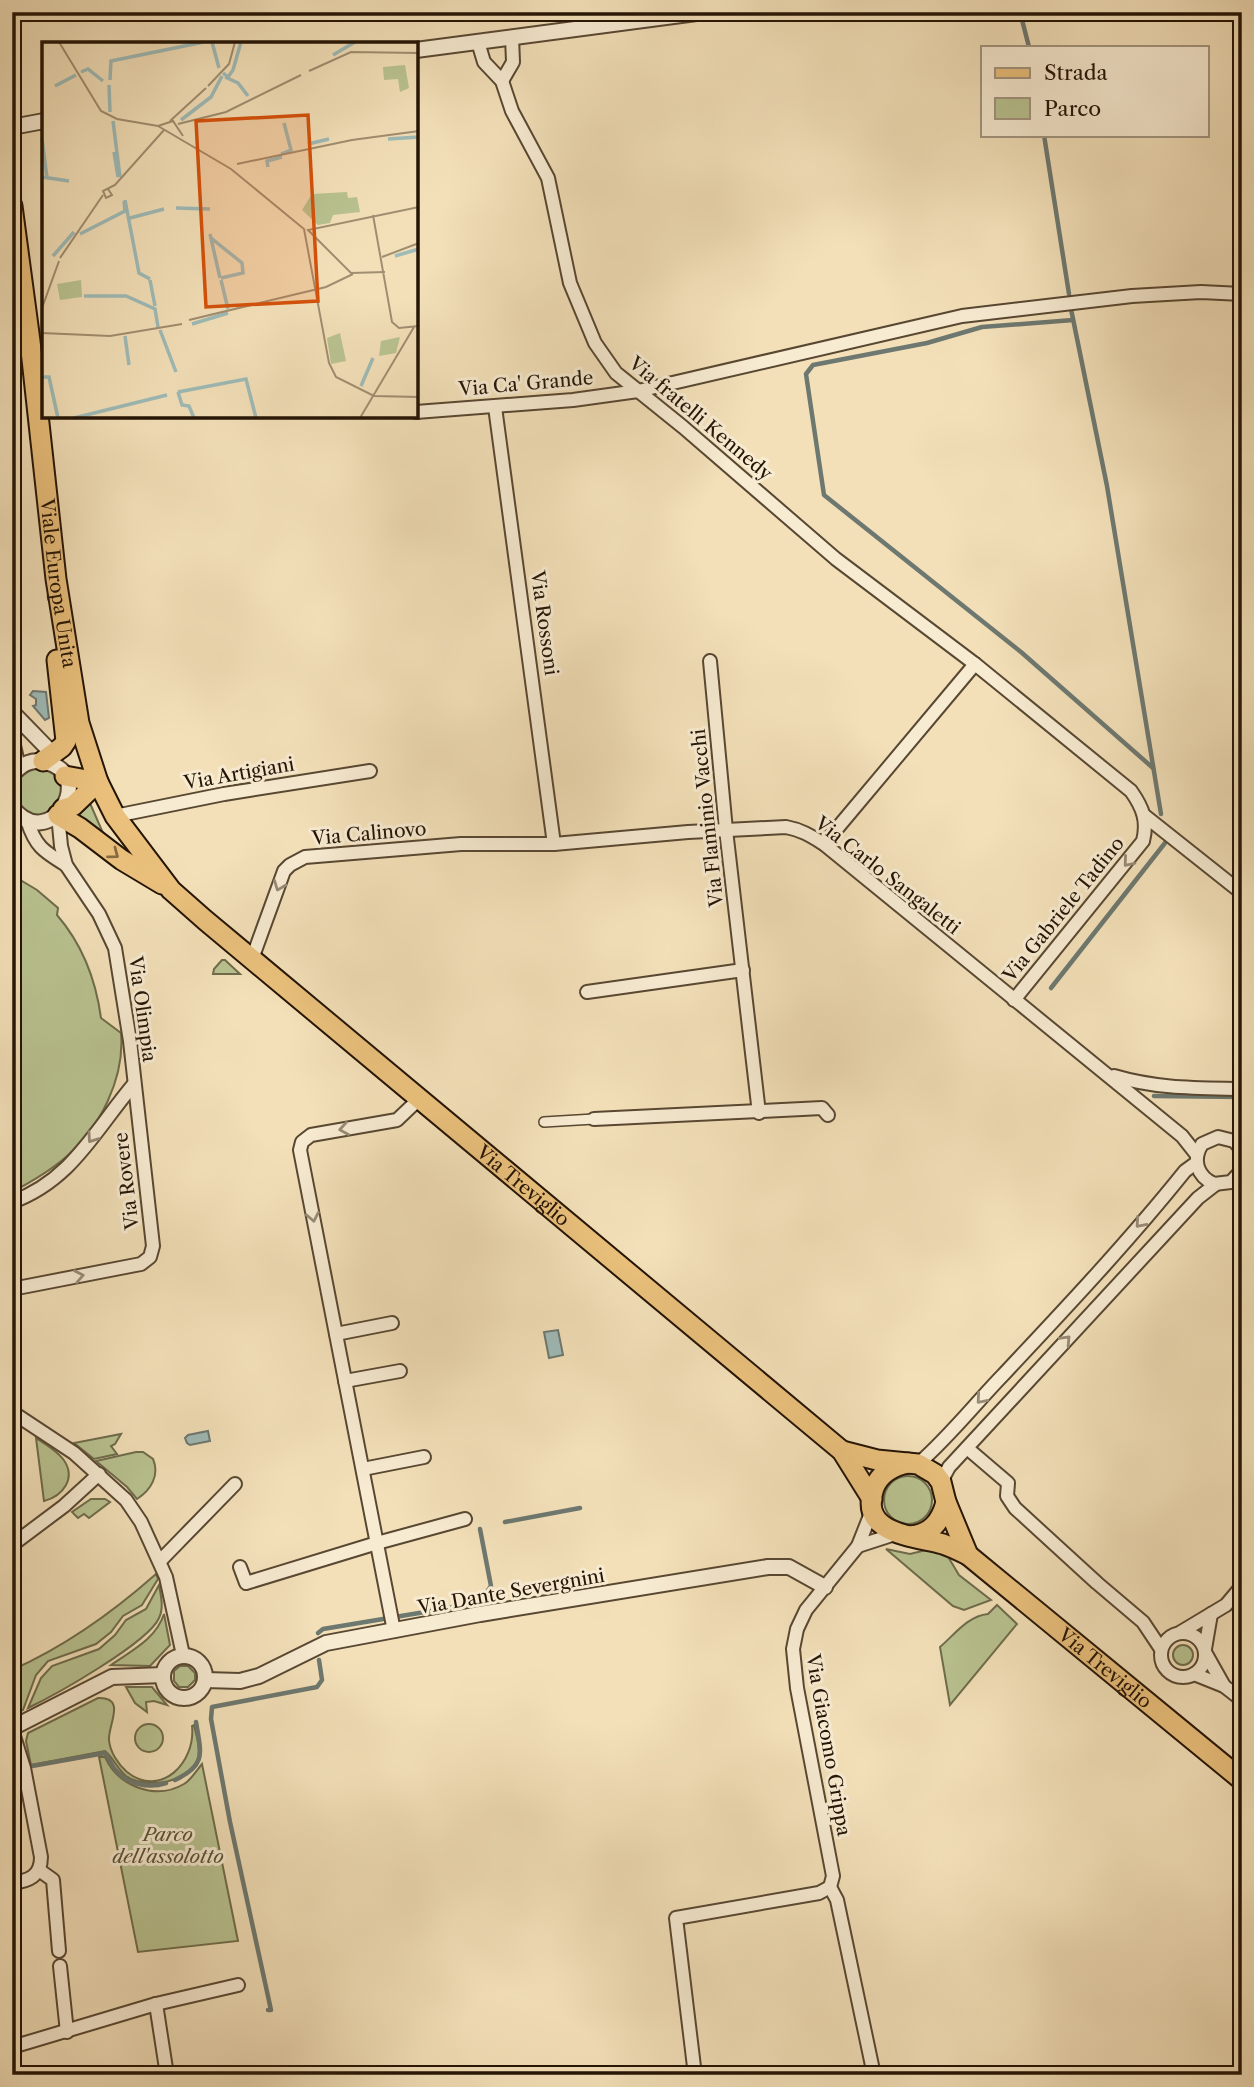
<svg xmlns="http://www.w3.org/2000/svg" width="1254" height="2087" viewBox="0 0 1254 2087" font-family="'Libre Caslon Text',serif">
	<rect width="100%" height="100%" fill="#f3e0b9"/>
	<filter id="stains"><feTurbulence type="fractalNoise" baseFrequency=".00286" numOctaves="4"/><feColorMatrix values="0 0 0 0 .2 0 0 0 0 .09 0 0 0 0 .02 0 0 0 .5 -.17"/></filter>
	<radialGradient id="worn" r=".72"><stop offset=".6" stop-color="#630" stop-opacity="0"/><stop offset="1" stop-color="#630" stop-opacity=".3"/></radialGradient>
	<g fill="#b9c391" stroke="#6e6c4b" stroke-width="2">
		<circle cx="38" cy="791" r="24"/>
		<polygon points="89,801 103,833 77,817"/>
		<path d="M 12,875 L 37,890 L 58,908 L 57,915 C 82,944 96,981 101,1018 L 121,1033 C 125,1078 100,1128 66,1157 C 50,1171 31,1182 12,1192 Z"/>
		<polygon points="222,960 225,960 240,974 213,974 214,969"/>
		<polygon points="121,1434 115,1444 111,1446 117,1454 94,1459 74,1443"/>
		<path d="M 36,1438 C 45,1444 56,1450 63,1459 C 77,1478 63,1496 44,1501 Z"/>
		<path d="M 136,1452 L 143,1452 L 153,1459 C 160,1475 151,1490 137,1499 L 127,1487 L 96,1461 Z"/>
		<circle cx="908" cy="1500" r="24"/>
		<polygon points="91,1499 105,1499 110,1502 89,1518 84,1514 78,1518 72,1512"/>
		<polygon points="886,1549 910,1554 930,1549 947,1555 959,1575 991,1600 964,1610 953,1606"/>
		<path d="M 156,1574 L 158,1579 L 142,1605 L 123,1616 L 111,1632 L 96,1644 L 48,1661 L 36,1675 L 23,1710 L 12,1714 L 12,1670 C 66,1646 112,1613 156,1574 Z"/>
		<path d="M 159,1585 C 161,1596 164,1608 159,1618 C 148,1643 55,1695 28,1708 L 41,1678 L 52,1666 L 99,1649 L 115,1635 L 126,1620 L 146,1609 Z"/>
		<path d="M 997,1605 L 1017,1624 L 950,1705 L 940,1647 C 955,1634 968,1616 988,1614 Z"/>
		<path d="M 164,1614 L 170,1645 L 150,1666 L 111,1665 C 131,1651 156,1639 164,1614 Z"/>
		<circle cx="1183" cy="1655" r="10"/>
		<polygon points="180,1666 188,1666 195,1673 195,1680 188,1687 179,1687 174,1681 174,1671"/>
		<polygon points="126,1687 152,1687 167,1705 154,1701 146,1702 147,1712 135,1703"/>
		<path d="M 98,1698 C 127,1697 108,1724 109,1740 C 110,1752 118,1764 127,1772 C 161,1799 196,1762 192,1726 L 194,1725 C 196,1735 201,1748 198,1758 C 189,1783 146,1790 126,1776 C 117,1769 113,1757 105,1751 L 31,1765 L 26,1741 L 28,1733 Z"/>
		<circle cx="149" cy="1738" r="14"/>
		<path d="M 99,1757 L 105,1757 C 118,1786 155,1801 184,1784 C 191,1780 197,1770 202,1764 L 238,1941 L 138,1952 Z"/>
	</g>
	<g fill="#9ebbb8" stroke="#6d7870" stroke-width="2">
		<polygon points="33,691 46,692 49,718 45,720 33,706 36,705 36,699 30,695"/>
		<polygon points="558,1330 563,1355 549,1358 544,1332"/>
		<polygon points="208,1431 210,1441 190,1445 187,1443 185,1438 188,1435"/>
	</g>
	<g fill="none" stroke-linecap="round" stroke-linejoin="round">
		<g stroke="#6d7870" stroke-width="4.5">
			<polyline points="1020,12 1029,47"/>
			<polyline points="1044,135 1069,294"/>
			<polyline points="1071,309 1107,486 1161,814"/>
			<polyline points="1073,320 982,327 927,343 813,365 806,374 824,495 1021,652 1153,768"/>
			<polyline points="1051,988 1165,843"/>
			<polyline points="1154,1096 1242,1097"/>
			<polyline points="505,1522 580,1508"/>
			<polyline points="318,1633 323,1629 479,1603 491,1586 480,1529"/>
			<path d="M 32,1766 L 105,1753 C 109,1758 110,1762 114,1768 C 126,1784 148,1789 166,1783"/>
			<polyline points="12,1771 13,1770"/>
			<path d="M 175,1780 C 207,1765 201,1753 196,1722"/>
			<polyline points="268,2010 271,2010 230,1822 211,1719 212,1707 317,1687 322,1680 319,1660"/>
		</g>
		<g stroke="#584732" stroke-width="12">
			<polyline id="pedestrian" points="544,1122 594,1119"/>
		</g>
		<g stroke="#584732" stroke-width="16">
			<g id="minor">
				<path d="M 478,42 L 484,62 L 502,81 L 512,111 L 548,178 L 570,283 L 595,343 L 616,373 L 683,427 L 836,559 L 975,664 L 1131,791 C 1143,808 1148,821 1143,841 L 1014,1000"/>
				<polyline points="502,81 513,62 512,37"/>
				<polyline points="12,333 28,329"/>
				<polyline points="495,407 554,844"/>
				<polyline points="416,412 573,400 638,391 962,316 1132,296 1201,292 1242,294"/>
				<polyline points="710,661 726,830 759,1113"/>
				<polyline points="115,816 224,794 370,771"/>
				<polyline points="1145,816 1242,893"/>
				<path d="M 27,820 C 35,846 43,851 66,865"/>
				<polyline points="824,844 975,664"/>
				<path d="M 252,959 L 284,871 L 290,865 L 305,857 L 461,844 L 554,844 L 688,832 L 786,827 C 802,830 811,836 824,844 L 1182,1136 L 1197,1155"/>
				<polyline points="587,992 743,970"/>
				<path d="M 1114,1076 C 1158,1089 1197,1088 1242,1089"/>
				<polyline points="594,1119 822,1108 828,1115"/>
				<path d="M 1242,1150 L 1234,1141 L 1218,1137 L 1202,1144 C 1192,1160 1197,1176 1214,1184 L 1231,1182 L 1242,1170"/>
				<path d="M 12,1202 C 72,1180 95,1130 134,1084"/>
				<polyline points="12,1289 141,1264 150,1257 153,1246 130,1041 115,948 99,914 66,865 61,846 58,815"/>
				<polyline points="336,1334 392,1323"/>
				<polyline points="345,1381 400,1371"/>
				<polyline points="12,1412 74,1453 126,1500 141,1522 166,1577 183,1655"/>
				<polyline points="967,1448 1008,1483 1007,1496 1015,1508 1097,1583 1143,1622 1161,1649"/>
				<path d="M 918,1464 C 949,1437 974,1405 1003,1375 C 1065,1309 1128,1242 1185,1171 L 1196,1163"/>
				<polyline points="363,1469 424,1457"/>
				<polyline points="941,1482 949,1467 1198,1198 1216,1184"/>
				<polyline points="12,1545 64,1506 99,1474"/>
				<polyline points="858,1546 895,1534"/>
				<polyline points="160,1561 235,1484"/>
				<polyline points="240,1567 246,1583 377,1543 465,1519"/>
				<polyline points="394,1631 300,1150 302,1142 311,1135 397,1120 419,1099"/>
				<polyline points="1181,1632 1226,1605 1242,1586"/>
				<circle cx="1183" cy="1655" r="22"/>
				<polyline points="1205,1649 1211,1614"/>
				<polyline points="1206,1654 1224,1686"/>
				<polyline points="1194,1674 1224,1686 1242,1700"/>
				<path d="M 12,1730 L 24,1768 L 41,1857 C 41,1876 29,1881 12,1883"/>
				<polyline points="39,1870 53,1880 59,1951"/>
				<polyline points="830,1887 837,1900 874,2075"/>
				<polyline points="60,1966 67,2032"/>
				<polyline points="156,2004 167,2075"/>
				<polyline points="12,2047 156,2004 238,1985"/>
				<polyline points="695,2075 676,1918 819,1893 830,1887 833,1876 797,1688 793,1649 797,1629 806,1610 858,1546 873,1508"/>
			</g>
		</g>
		<g stroke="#584732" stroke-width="18">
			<g id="tertiary">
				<polyline points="416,50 704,12"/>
				<polyline points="12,127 44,121"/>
				<polyline points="12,712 48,749 51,762"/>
				<polyline points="12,741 18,768"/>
				<path d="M 12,775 C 21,765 31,758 45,762 C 99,774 49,856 12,807"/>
				<circle cx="184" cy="1677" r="21"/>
				<polyline points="205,1680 240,1681 259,1676 326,1643 480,1614 768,1567 789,1567 825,1587"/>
				<polyline points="12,1728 112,1677 163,1675"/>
			</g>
		</g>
		<g stroke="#241405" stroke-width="23">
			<g id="primary">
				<path id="s1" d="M 12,206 L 30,341 L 56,579 L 79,723 L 98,782 L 115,816 L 171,890 L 205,920 L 842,1451 L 872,1499"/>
				<polyline points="43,761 62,747 66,741 57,660"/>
				<polyline points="65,776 98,782"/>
				<polyline points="63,809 73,806 98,782"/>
				<polyline points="58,815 80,828 122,860 162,884"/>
				<polyline points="842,1451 877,1460 918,1464 935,1474 941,1482 946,1502 968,1555"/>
				<path id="s2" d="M 908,1463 C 893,1466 880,1473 874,1488 C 858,1535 915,1536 943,1544 C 952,1547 960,1551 968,1555 L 1242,1780"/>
				<path d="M 909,1536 C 930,1535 941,1522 946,1502"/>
			</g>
		</g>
		<use href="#pedestrian" stroke="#f7ebd2" stroke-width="9"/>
		<use href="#minor" stroke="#f7ebd2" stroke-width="12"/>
		<use href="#tertiary" stroke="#f7ebd2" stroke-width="14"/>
		<use href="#primary" stroke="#eac07c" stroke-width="19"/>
	</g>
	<defs><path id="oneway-chevron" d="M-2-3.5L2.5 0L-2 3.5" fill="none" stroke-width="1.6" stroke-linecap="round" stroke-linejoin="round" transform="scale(1.75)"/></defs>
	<use stroke="#876a40" href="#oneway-chevron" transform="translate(114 854) rotate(37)"/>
	<g stroke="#988a76">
		<use href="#oneway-chevron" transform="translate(1128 862) rotate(130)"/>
		<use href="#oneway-chevron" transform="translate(279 886) rotate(111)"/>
		<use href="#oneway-chevron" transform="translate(344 1129) rotate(170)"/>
		<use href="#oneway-chevron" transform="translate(92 1138) rotate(125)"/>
		<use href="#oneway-chevron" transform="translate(313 1217) rotate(79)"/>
		<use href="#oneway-chevron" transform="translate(1140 1223) rotate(131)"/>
		<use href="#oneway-chevron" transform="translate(79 1276) rotate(-11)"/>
		<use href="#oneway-chevron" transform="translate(1066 1340) rotate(-47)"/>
		<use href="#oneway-chevron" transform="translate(981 1399) rotate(131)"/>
	</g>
	<g text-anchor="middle" stroke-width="6" stroke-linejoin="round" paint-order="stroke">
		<g font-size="19" fill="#241405" stroke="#f7ebd2">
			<text transform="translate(526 383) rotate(-5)" y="7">Via Ca' Grande</text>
			<text transform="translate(701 418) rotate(40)" y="7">Via fratelli Kennedy</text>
			<text dy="7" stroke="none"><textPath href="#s1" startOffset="380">Viale Europa Unita</textPath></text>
			<text transform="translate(545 623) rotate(82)" y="7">Via Rossoni</text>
			<text transform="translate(239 773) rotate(-10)" y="7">Via Artigiani</text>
			<text transform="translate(707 818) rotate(-96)" y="7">Via Flaminio Vacchi</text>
			<text transform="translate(369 833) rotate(-5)" y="7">Via Calinovo</text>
			<text transform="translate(888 875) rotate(38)" y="7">Via Carlo Sangaletti</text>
			<text transform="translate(1063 909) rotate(-51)" y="7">Via Gabriele Tadino</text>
			<text transform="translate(143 1009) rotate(82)" y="7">Via Olimpia</text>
			<text transform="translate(126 1181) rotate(-97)" y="7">Via Rovere</text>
			<text dy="7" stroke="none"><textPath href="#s1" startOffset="1174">Via Treviglio</textPath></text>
			<text transform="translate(511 1591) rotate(-10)" y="7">Via Dante Severgnini</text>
			<text dy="7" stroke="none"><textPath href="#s2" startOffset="354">Via Treviglio</textPath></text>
			<text transform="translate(829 1745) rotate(80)" y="7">Via Giacomo Grippa</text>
		</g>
		<g font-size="19" font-style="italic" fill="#585136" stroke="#f7ebd2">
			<text x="168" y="1841">Parco<tspan x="168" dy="22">dell'assolotto</tspan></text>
		</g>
	</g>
	<g transform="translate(42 42)">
		<rect width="376" height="376" fill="#f3e0b9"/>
		<path d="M 363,23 L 367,46 L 358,50 L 356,37 L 342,38 L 341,25 ZM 305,150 L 306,156 L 315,155 L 318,170 L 291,173 L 288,181 L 276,183 L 260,168 L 270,152 ZM 39,238 L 40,255 L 18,258 L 15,242 ZM 298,291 L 304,319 L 289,322 L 285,296 ZM 358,295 L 354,311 L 337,314 L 339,299 Z" fill="#b9c391"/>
		<path fill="none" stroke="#9ebbb8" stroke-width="3.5" d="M 170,0 L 177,26M 291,13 L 313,0M 39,30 L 46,27 L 61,39M 181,31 L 186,35 L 191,28 L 199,0M 183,35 L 196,41 L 206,54M 68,38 L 69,19 L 162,0M 67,43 L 68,70M 13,44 L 34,33M 139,78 L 169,55 L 180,34M 71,79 L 78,135M 0,97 L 5,136M 346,97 L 377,95M 266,102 L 287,97M 72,110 L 76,135M 239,112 L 249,108 L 242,81M 226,125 L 225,119 L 240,115M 0,135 L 27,139M 83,158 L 97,231 L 108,237M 134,166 L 168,167M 88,176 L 122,167M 38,192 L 83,169 L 82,159M 168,192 L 178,236M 169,196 L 200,221 L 201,231 L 179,236M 11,214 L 32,190M 353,214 L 377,207M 108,238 L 113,264M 179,238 L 186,267M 42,254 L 84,254 L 113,267 L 116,285M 150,282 L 186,271M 118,288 L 134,330M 83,294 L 87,323M 0,335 L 7,335 L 16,376M 319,344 L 331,316M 136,350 L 204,337 L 214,376M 136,350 L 140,363 L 147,364 L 152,376M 32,376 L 125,353"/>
		<path fill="none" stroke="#a08e71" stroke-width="2" d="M 17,0 L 59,69 L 75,77 L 116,84 L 131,79 L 141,94M 267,29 L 309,10 L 377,11M 166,44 L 187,22 L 193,0M 128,79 L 164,46M 136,82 L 184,70 L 259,33M 116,84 L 189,127 L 262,187 L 287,321 L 294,335 L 332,354 L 377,355M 310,98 L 377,89M 195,122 L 310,98M 66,147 L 70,153 L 64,156 L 61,149 L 73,143 L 122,88M 331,173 L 350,280 L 357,286 L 377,284M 340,215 L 377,201M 18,216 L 61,153M 343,230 L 309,231 L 266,188 L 377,165M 0,266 L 17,219M 147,278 L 284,245 L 311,232M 0,291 L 68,294 L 140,282M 318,376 L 372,285"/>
		<path fill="#d4520b" fill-opacity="0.15" stroke="#d4520b" stroke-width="3.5" d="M 266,73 L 276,259 L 164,265 L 154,79 Z"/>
		<rect width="376" height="376" fill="none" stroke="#241405" stroke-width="3.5"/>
	</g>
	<rect width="1254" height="2087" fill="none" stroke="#f3e0b9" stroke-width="42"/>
	<rect x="14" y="14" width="1226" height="2059" fill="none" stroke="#241405" stroke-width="3.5"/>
	<rect x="21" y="21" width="1212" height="2045" fill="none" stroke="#241405" stroke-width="2"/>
	<rect x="981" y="46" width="228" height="91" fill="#f7ebd2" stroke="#a39580" stroke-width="2"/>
	<rect x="995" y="68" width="35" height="10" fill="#eac07c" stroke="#a39580" stroke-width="2"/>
	<text x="1044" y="80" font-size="21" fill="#241405">Strada</text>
	<rect x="995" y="98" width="35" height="21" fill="#b9c391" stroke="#a39580" stroke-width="2"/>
	<text x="1044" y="116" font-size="21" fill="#241405">Parco</text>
	<rect width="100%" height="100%" filter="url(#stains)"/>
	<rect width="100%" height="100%" fill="url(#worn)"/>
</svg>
